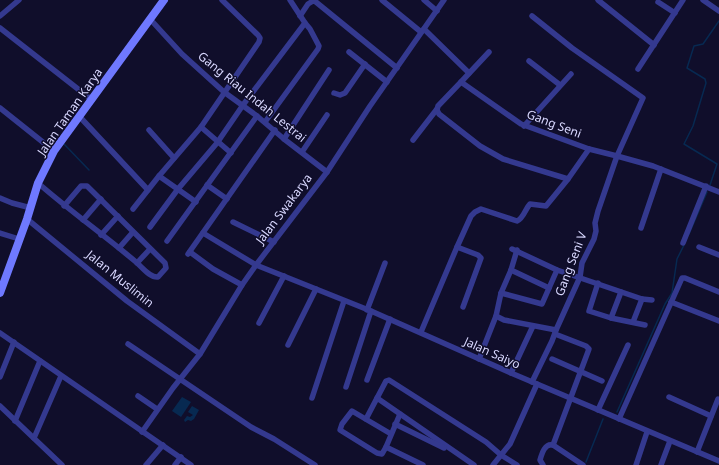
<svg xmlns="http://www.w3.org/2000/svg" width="719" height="465" viewBox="0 0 719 465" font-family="'Noto Sans',sans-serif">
	<rect width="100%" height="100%" fill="#100e2b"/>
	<g fill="#072951">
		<polygon points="182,397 191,402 181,417 172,411"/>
		<polygon points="192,406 199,410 194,419 191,421 188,420 185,422 184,420 187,416 190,417 193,415 188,412"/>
	</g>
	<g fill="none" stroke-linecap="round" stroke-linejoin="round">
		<g stroke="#072951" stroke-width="1.5">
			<polyline points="64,144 89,170"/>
			<polyline points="710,185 717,164 684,144 693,126 706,83 705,79 687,68 694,46 703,44 719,21"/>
			<polyline points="689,234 707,192"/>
			<polyline points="617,412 665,304 672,293 677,259 684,245"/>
			<polyline points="586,462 603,419"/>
		</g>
		<g stroke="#34398f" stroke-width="5.5">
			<polyline points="382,0 421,32"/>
			<polyline points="424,0 437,11"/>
			<polyline points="598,0 654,45"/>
			<polyline points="703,0 719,11"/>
			<polyline points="658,2 675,13"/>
			<polyline points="0,16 19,0"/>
			<polyline points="300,16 308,4 313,1 316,2 397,68"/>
			<polyline points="150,19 182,54 224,92 257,116 284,139 327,172"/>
			<polyline points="0,28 92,100"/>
			<polyline points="424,29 469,73"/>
			<polyline points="349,52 387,82"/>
			<polyline points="489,52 461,82 521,124 589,149 617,156 653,166 719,192"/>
			<polyline points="529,61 560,85"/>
			<polyline points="638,69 683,0"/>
			<polyline points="461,82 438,106 437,110 439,114 480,146 503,159 568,179"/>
			<polyline points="334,93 340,95 345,93 365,64"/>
			<polyline points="0,108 54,151"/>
			<polyline points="79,116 148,190"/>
			<polyline points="265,122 318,49 319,46 310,29 305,23"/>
			<polyline points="524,126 571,74"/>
			<polyline points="201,127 231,153"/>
			<polyline points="149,130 174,158"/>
			<polyline points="284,139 329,70"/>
			<polyline points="413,140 437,109"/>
			<polyline points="302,152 327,115"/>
			<polyline points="159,176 196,202"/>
			<path d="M 38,183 C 70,211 104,235 136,262 C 142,267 150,278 158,277 L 166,268 L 165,263 L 87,186 L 81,186 L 64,206"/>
			<polyline points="207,185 227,199"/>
			<polyline points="0,198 12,203 31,208"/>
			<polyline points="133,209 159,176 201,127 259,42 260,38 258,35 222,0"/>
			<polyline points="27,219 127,301 200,354"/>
			<polyline points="83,220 101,199"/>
			<polyline points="233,222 274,242"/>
			<polyline points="150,227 178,189 217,143 243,105 305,23 290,0"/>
			<polyline points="641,228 661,169"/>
			<polyline points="0,233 19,239"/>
			<polyline points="203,233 256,265 371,311 511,373 719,461"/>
			<polyline points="101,235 118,216"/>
			<polyline points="167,241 257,116"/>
			<polyline points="683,243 706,186"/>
			<polyline points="457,247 478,255 481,258 463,307"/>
			<polyline points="699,247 719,255"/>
			<polyline points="119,248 133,232"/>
			<polyline points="512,249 557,270 642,299 652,300"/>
			<polyline points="517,250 511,270 549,288"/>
			<polyline points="190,252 213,269 242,285"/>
			<polyline points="188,254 275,130"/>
			<polyline points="137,263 150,249"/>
			<polyline points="511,270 501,293 496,316 504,320 556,330"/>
			<polyline points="598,283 589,311 611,318 645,325"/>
			<polyline points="501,293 542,304 557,270"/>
			<polyline points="671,302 719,321"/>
			<polyline points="367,310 385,263"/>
			<polyline points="611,318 621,292"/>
			<polyline points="633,322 642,299"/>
			<polyline points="259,323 284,276"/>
			<path d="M 421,332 L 457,247 L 471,216 L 475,212 L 481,209 L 517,221 C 524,218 525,209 530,204 L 546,206 L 568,179 L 589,149"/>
			<polyline points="0,333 191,465"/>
			<polyline points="128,344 251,427 274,439 315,465"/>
			<polyline points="288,345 316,289"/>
			<polyline points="479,359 496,316"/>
			<polyline points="552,359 602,381"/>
			<polyline points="511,373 533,326"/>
			<polyline points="0,377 14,342"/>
			<polyline points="367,380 390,319"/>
			<polyline points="532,382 552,341 556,330 580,277 582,263 594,239 596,231 595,223 598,211 617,156 643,98 572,48 532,16"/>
			<polyline points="346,387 371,311"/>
			<polyline points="138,396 157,409"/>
			<polyline points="669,397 711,416"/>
			<polyline points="312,398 344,301"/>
			<polyline points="377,398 474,465"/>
			<polyline points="0,406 62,465"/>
			<polyline points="598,410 628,345"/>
			<polyline points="366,419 386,381 389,380 486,442 501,455 517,465"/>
			<polyline points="619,419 682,278 685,278 719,292"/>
			<polyline points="15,421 40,361"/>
			<polyline points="395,424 444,448"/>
			<polyline points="142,432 173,388 200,354 242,285 256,265 327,172 370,106 444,0"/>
			<polyline points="391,434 352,411 342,424 340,430 377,453 382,454 386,447 400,414"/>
			<polyline points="34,438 61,376"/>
			<polyline points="553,445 589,349 586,346 555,334"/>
			<polyline points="553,445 583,465"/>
			<polyline points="386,447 423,465"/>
			<polyline points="697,452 718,399"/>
			<polyline points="146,465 163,445"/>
			<polyline points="175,465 181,457"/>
			<polyline points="493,465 510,444 537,384"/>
			<path d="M 543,465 L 540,460 C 542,453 545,443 553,445"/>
			<polyline points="636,465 647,432"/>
			<polyline points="661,465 670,441"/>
		</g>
		<polyline stroke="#6f79ff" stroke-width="8" points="0,293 27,219 38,183 54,151 164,0"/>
	</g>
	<g text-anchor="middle" stroke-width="3" stroke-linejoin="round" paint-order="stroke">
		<g font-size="12" fill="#d9d8ff" stroke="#100e2b">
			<text transform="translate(252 97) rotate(39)" y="4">Gang Riau Indah Lestrai</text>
			<text transform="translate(70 112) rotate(-55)" y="4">Jalan Taman Karya</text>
			<text transform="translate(554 124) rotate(21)" y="4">Gang Seni</text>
			<text transform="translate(284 209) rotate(-53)" y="4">Jalan Swakarya</text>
			<text transform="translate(571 264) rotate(-69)" y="4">Gang Seni V</text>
			<text transform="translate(120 279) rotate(39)" y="4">Jalan Muslimin</text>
			<text transform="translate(492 353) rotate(24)" y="4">Jalan Saiyo</text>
		</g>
	</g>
</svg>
